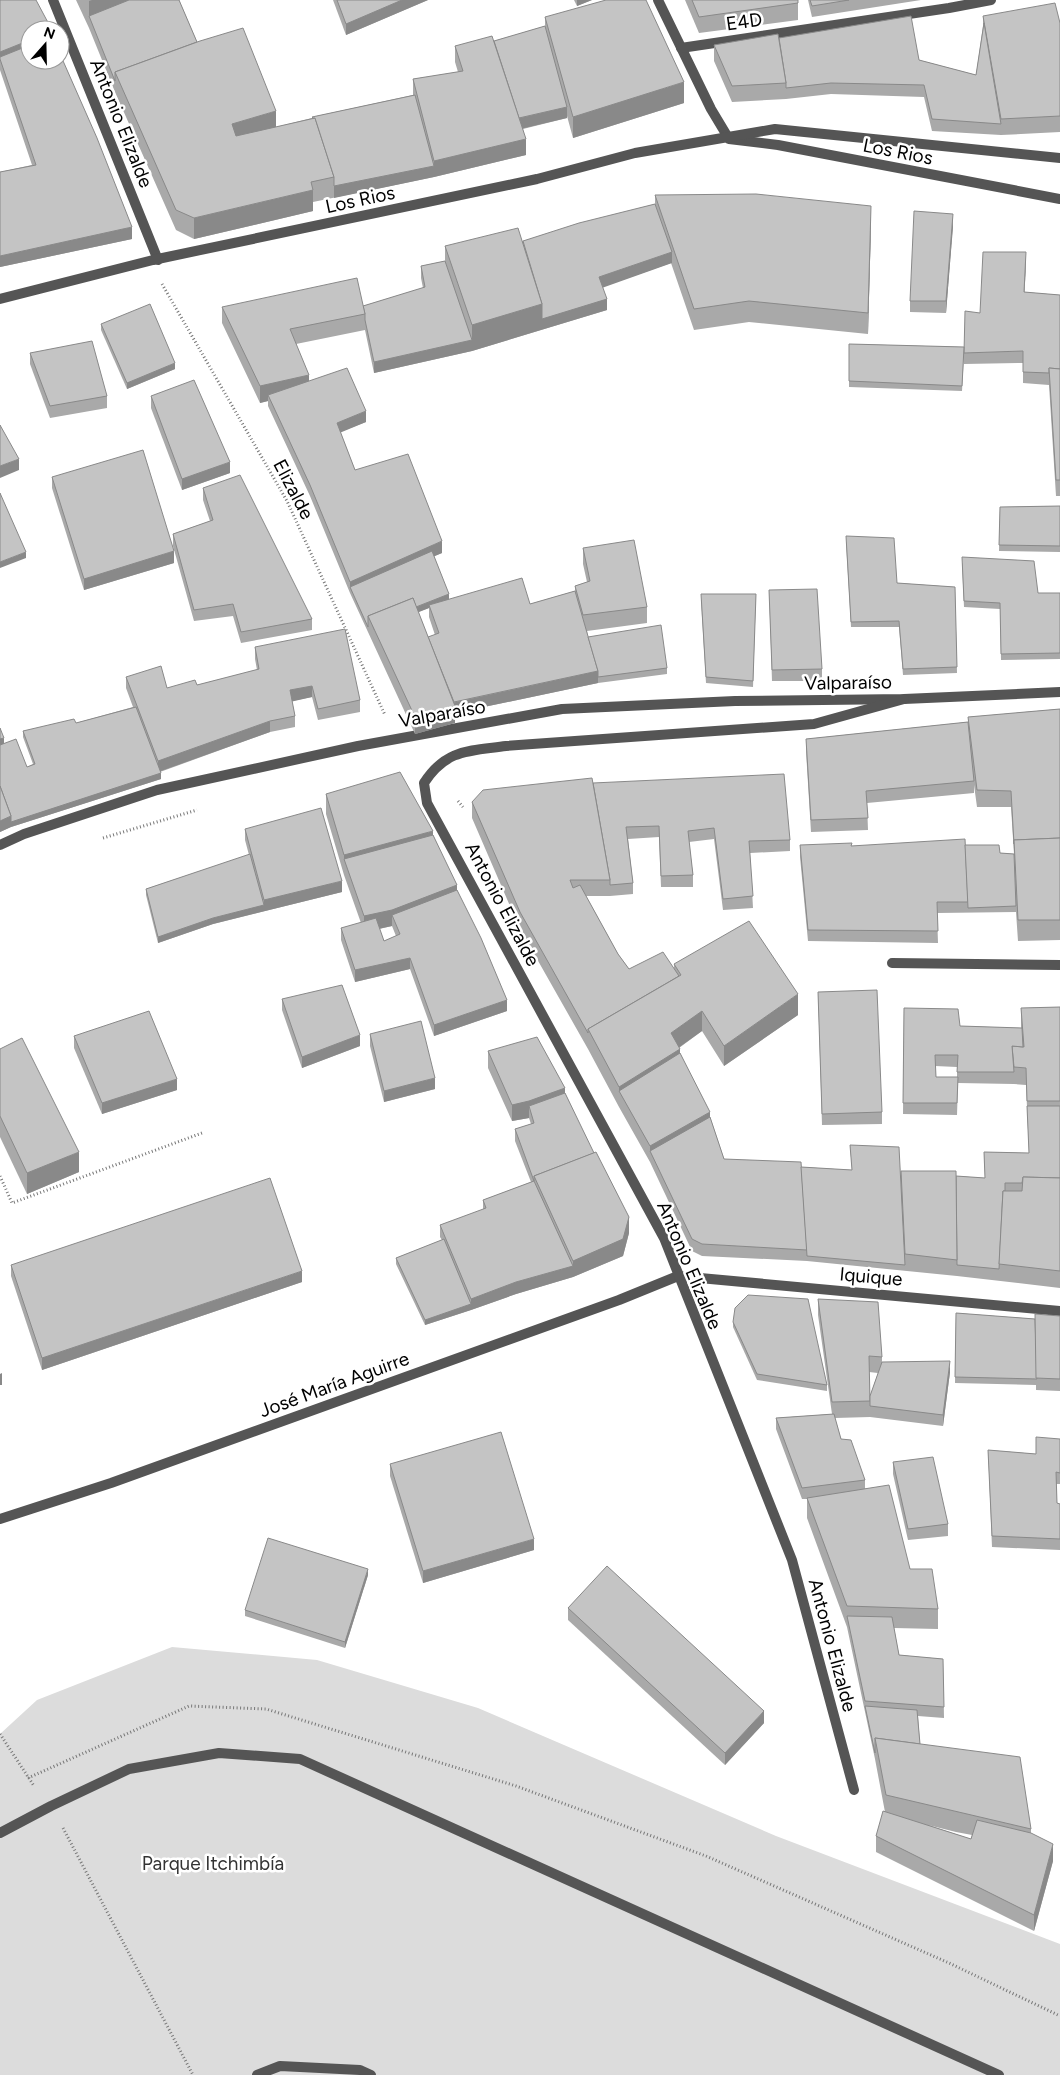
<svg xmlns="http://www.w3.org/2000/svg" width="1060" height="2075" viewBox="0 0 1060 2075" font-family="Figtree,sans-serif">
	<rect width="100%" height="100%" fill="#fff"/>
	<polygon fill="#dcdcdc" points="172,1647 317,1660 478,1708 776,1836 1060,1944 1060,2075 0,2075 0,1734 37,1700"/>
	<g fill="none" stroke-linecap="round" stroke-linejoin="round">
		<g stroke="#777" stroke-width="3" stroke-dasharray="1 2.5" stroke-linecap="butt">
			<polyline points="162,284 287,501 385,715"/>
			<polyline points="458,801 463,807"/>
			<polyline points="103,838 197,810"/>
			<polyline points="0,1176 12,1203 202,1133"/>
			<polyline points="0,1734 34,1786"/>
			<polyline points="28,1778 189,1706 266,1709 516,1786 706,1856 949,1963 1060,2016"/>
			<polyline points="63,1828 193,2075"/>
		</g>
		<g stroke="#555" stroke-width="10">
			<polyline points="892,963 1060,965"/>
			<polyline points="0,1833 51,1806 129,1769 219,1753 300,1759 999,2075"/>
			<polyline points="257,2075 280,2066 360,2070 371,2075"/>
		</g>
		<g stroke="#555" stroke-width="10">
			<polyline points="53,0 158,260"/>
			<polyline points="658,0 711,109 729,139 778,145 1060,199"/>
			<polyline points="681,48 949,8 991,0"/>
			<polyline points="0,299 153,260 537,179 635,153 775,129 1060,158"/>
			<polyline points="0,845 24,834 157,790 358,746 562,709 735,701 904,699 1060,692"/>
			<polyline points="0,1519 111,1483 619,1300 678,1276 1060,1311"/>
			<path d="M 854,1790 L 792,1560 L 664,1238 L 427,803 L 424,783 C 446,749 469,751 506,746 L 814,724 L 904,699"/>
		</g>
	</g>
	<g fill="#a9a9a9" fill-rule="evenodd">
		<polygon points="0,0 30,30 132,239 0,267 0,172 32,165 0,70"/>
		<polygon points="76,0 179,0 197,42 276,127 312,118 312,117 413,95 413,79 458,72 455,62 455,46 494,41 545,26 545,17 684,103 573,138 567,116 567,118 523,129 526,155 434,177 313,202 313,211 194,239 176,230 115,92 89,28"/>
		<polygon points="333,0 428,0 346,35"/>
		<polygon points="574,0 592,0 577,6"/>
		<polygon points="685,0 798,0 798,20 699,33"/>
		<polygon points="808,0 921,0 812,17"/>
		<polygon points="983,16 1060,22 1060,17 1060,132 1001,135 932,131 924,97 831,94 786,99 732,102 714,61 714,45 779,38 919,60 976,75 983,26"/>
		<path d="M 655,195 L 871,226 L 868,334 L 749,322 L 694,330 L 671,263 L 602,287 L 607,310 L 472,351 L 374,373 L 365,330 L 296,344 L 309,381 L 366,422 L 340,432 L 355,470 L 442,553 L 434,556 L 449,599 L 530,604 L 575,591 L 575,586 L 587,582 L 583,564 L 583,548 L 647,607 L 647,623 L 587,631 L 588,637 L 667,668 L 667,674 L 598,683 L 455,713 L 455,723 L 415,734 L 350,593 L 310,496 L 268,406 L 268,401 L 260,403 L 222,323 L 222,307 L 363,306 L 423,288 L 421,278 L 421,266 L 445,261 L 445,246 L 523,241 L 655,204 ZM 429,608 L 429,617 L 435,635 L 428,637 L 418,612 Z"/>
		<polygon points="953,226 946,313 910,312 910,301"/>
		<polygon points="1026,263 1024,292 1060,295 1060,496 1056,496 1049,385 1023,383 1023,363 964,364 964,355 962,391 849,387 849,344 964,347 980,313"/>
		<polygon points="101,324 175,369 127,389 101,330"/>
		<polygon points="30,353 107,396 107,408 50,418 30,364"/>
		<polygon points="151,396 230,473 182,490 151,408"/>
		<polygon points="52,477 174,563 84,590 52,488"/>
		<polygon points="203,488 312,619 312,630 241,643 233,616 194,621 173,546 173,534 210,521 203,500"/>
		<polygon points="1060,506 1060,552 999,551 1000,507"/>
		<polygon points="846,542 897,583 955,587 957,673 903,675 899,627 851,627"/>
		<polygon points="962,563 1038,593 1060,593 1060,659 1001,660 1000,609 964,607"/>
		<polygon points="769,590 822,669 822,681 772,681"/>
		<polygon points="756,594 753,687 706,683 701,600"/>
		<polygon points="255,647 360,700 360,712 318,720 312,697 292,701 295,716 295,727 270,732 160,772 161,779 11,827 0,832 0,728 4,743 27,767 33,764 23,737 23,731 76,723 133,707 126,688 126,677 167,688 197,685 257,670 255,659"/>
		<polygon points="1060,709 1060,940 1018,941 1016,912 937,913 938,943 808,941 800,857 800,845 852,846 965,845 1000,853 1014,854 1011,807 977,807 974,785 974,793 867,803 868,830 811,832 806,751 806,739 968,722 968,717"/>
		<path d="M 593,783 L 790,840 L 790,851 L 750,853 L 753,908 L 723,910 L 714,839 L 689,842 L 693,875 L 693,887 L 661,887 L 659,837 L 628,839 L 633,883 L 633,894 L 610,896 L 586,896 L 618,954 L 629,969 L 674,969 L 674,964 L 798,1015 L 724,1066 L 702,1031 L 679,1048 L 680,1053 L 710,1117 L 724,1159 L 801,1167 L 852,1170 L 850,1145 L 901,1187 L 901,1171 L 956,1176 L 985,1178 L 984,1152 L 1029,1153 L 1026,1085 L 1014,1084 L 958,1083 L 957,1115 L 903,1114 L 904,1008 L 960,1026 L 1021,1028 L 1021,1008 L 1060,1007 L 1060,1288 L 957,1276 L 957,1275 L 957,1276 L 807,1261 L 702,1256 L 692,1251 L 650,1162 L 619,1107 L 588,1049 L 520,929 L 472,818 L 472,802 ZM 935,1066 L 957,1067 L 957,1077 L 936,1077 Z"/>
		<path d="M 326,794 L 433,835 L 457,890 L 507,1011 L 434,1036 L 410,969 L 355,982 L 341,940 L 341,928 L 361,923 L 344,875 L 326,814 ZM 392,926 L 396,936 L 384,941 L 379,929 Z"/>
		<polygon points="245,829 342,892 213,924 158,943 146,895 146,889 249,855 245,840"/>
		<polygon points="818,992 882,1112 882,1124 822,1125"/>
		<polygon points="282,999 360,1046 302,1068 282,1010"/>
		<polygon points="370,1034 435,1089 384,1102 370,1046"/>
		<polygon points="74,1036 177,1090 102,1114 74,1048"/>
		<polygon points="0,1049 79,1172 27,1194 0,1137"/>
		<polygon points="488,1051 565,1093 629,1233 623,1256 573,1277 516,1294 471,1310 425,1325 396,1264 396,1258 442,1240 440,1237 440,1225 483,1210 483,1200 531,1182 515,1141 515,1129 531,1124 529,1118 512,1121 488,1068"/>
		<polygon points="11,1265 302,1282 42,1370 11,1276"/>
		<path d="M 818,1299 L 882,1357 L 882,1362 L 950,1372 L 943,1426 L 870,1417 L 835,1418 L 841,1439 L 865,1480 L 865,1488 L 910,1569 L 938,1609 L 938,1629 L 894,1628 L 899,1655 L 943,1659 L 944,1718 L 918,1716 L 920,1744 L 1031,1829 L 1031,1833 L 1053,1861 L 1034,1931 L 876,1852 L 876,1836 L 885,1812 L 875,1759 L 847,1627 L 807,1518 L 807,1499 L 802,1499 L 776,1429 L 776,1418 L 832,1414 L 818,1315 ZM 869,1372 L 878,1373 L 870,1396 ZM 928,1825 L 956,1832 L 972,1835 L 971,1839 Z"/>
		<polygon points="956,1313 1035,1319 1060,1316 1060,1391 1036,1390 1036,1385 955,1383"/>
		<polygon points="733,1322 827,1385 827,1391 757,1380 733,1327"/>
		<polygon points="1060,1439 1060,1484 1056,1484 1057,1503 1060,1504 1060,1550 992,1547 988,1450 1036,1454"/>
		<polygon points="893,1462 948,1524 948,1536 908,1540 893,1474"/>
		<polygon points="390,1464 534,1550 423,1583 390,1476"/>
		<polygon points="368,1575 345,1648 245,1616 245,1610"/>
		<polygon points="568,1608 764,1723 725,1765 568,1620"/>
	</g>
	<g fill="#898989">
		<polygon points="92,0 157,0 89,16 89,1"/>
		<polygon points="402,0 428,0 346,35 346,24"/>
		<polygon points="577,0 592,0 577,6"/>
		<polygon points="30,40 30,57 0,59 0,52"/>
		<polygon points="684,82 684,103 573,138 573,117"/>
		<polygon points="567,107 567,118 516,130 516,119"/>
		<polygon points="276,111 276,132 232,145 232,124"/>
		<polygon points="526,139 526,155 434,177 334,198 334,186 434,166 434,161"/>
		<polygon points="313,190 313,211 194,239 194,218"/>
		<polygon points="871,206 871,226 868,334 868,313"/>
		<polygon points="953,214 953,226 946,313 946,301"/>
		<polygon points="132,227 132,239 0,267 0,256"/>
		<polygon points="672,252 672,263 599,289 599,277"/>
		<polygon points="1026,252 1026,263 1024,304 1024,292"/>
		<polygon points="607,299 607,310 472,351 374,373 374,362 472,340 472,325 542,304"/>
		<polygon points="175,363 175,369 127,389 127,383"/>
		<polygon points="309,375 309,392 268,395 268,401 260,403 260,386"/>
		<polygon points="366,411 366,422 337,434 337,423"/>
		<polygon points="19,459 19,470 0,478 0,466"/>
		<polygon points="230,462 230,473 182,490 182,479"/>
		<polygon points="442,541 442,553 352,592 350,587 350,582"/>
		<polygon points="174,551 174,563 84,590 84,579"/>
		<polygon points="26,552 26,558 0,568 0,562"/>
		<polygon points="449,594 449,600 429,605 429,608 374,630 372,625"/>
		<polygon points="598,671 598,683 455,713 455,723 415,734 415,717 452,703"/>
		<polygon points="312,686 312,697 290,702 290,690"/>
		<polygon points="270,721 270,732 158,772 158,761"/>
		<polygon points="4,738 4,749 0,751 0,739"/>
		<polygon points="161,773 161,779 11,827 0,832 0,821 11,816"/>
		<polygon points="433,831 433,852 344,859 344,855"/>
		<polygon points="342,881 342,892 213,924 158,943 158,937 213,918 264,905 264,900"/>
		<polygon points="457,885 457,902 392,915 392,926 364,932 364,916"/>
		<polygon points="410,958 410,969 355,982 355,970"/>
		<polygon points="798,994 798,1015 724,1066 724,1046"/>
		<polygon points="507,1000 507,1011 434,1036 434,1025"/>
		<polygon points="702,1011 702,1031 671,1053 671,1033"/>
		<polygon points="360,1035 360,1046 302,1068 302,1057"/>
		<polygon points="680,1049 680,1070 619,1091 619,1107 619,1087"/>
		<polygon points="435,1078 435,1089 384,1102 384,1091"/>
		<polygon points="177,1079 177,1090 102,1114 102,1103"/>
		<polygon points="565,1088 565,1105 529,1106 529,1118 512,1121 512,1105"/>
		<polygon points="710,1112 710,1129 650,1151 650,1146"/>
		<polygon points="79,1152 79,1172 27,1194 27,1173"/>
		<polygon points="629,1217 629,1233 623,1256 573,1277 573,1261"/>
		<polygon points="573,1266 573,1277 516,1294 471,1310 425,1325 425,1320 471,1304 471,1299 516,1282"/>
		<polygon points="302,1271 302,1282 42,1370 42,1358"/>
		<polygon points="950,1361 950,1372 943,1426 943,1415"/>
		<polygon points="2,1373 2,1385 0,1385 0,1374"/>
		<polygon points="534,1539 534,1550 423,1583 423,1571"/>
		<polygon points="368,1569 368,1575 345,1648 345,1642"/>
		<polygon points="764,1711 764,1723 725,1765 725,1753"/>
		<polygon points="1053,1844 1053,1861 1034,1931 1034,1915"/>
	</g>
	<g fill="#c4c4c4" stroke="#898989">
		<polygon points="0,0 36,0 52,30 30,30 30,40 0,52"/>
		<polygon points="129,0 179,0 197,42 115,72 115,81 89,16"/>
		<polygon points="337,0 402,0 346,24"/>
		<polygon points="606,0 646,0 684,82 573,117 545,17"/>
		<polygon points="692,0 798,0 798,3 699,17"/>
		<polygon points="810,0 849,0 812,6"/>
		<polygon points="1055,3 1060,23 1060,116 1001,119 983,16"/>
		<polygon points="911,16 919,60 976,75 984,23 1001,124 932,119 924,85 831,83 786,88 786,83 779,38"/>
		<polygon points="545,26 567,107 519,118 494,41"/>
		<polygon points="243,28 276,111 232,124 236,136 315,118 334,177 311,182 313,190 194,218 176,210 115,72 200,41"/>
		<polygon points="778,34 786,83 732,86 714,45"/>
		<polygon points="492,36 526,139 434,161 413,79 463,71 455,46"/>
		<polygon points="30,45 30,60 60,60 60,54 97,138 132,227 0,256 0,172 36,165 0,59 0,57"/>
		<polygon points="415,95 434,166 334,186 334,177 315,118 313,118 312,117"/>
		<polygon points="756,194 871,206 868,313 749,301 694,309 655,195"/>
		<polygon points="655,204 672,252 599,277 607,299 542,319 542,304 523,241 579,223"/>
		<polygon points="914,211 953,214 946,301 910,301"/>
		<polygon points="518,228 542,304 472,325 445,246"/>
		<polygon points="983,252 1026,252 1024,292 1060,295 1060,369 1049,368 1049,373 1023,372 1023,351 964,353 965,311 980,313"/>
		<polygon points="445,261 472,340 374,362 365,320 365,314 363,306 425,287 421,266"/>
		<polygon points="357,278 365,314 290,329 309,375 260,386 222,307"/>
		<polygon points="150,304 175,363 127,383 101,324"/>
		<polygon points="92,341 107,396 50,406 30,353"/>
		<polygon points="849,344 964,347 962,386 849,381"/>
		<polygon points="347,368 366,411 337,423 355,470 408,454 442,541 350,582 310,485 268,395"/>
		<polygon points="1049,368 1060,369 1060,480 1056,480"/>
		<polygon points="194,380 230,462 182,479 151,396"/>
		<polygon points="0,425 19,459 0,466"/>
		<polygon points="143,450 174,551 84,579 52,477"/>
		<polygon points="240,475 312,619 241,632 233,604 194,610 173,534 213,520 203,488"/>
		<polygon points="0,493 26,552 0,562"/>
		<polygon points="1060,506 1060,546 999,545 1000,507"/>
		<polygon points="846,536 894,538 897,583 955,587 957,667 903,669 899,621 851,622"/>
		<polygon points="634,540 647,607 583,615 575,586 590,581 583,548"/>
		<polygon points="432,551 449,594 416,607 413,598 368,616 368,627 350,587"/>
		<polygon points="962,557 1034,561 1038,593 1060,593 1060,653 1001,654 1000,603 964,601"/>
		<polygon points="522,578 530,604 575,591 598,671 454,702 428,637 439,633 429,605"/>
		<polygon points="817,589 822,669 772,670 769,590"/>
		<polygon points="701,594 756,594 753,681 706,677"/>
		<polygon points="413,598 455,706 415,717 368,616"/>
		<polygon points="661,625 667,668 598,677 598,671 588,637"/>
		<polygon points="345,629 360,700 318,709 312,686 290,690 295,716 270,721 158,761 126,677 161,666 167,688 195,680 197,685 259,669 255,647"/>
		<polygon points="136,707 161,773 11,822 11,816 0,786 0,745 16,739 27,767 35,764 23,731 74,719 76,723"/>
		<polygon points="1060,709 1060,838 1014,840 1014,844 1011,791 977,790 968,717"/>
		<polygon points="968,722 974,781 866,791 868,818 811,820 806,739"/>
		<polygon points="0,728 4,738 0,739"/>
		<polygon points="400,772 433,831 344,855 326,794"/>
		<polygon points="784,774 790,840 749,841 753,896 723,899 714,828 688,831 693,875 661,876 659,826 626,827 633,883 610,885 610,880 593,783"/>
		<polygon points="592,778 610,880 570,880 573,888 580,885 618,954 629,969 663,952 679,976 588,1029 588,1033 520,912 472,802 483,790"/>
		<polygon points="0,786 11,816 0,821"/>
		<polygon points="321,808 342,881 264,900 245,829"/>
		<polygon points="433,835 457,885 392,910 364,916 344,859"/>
		<polygon points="1060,838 1060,920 1018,920 1014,840"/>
		<polygon points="965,839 968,902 937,902 938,931 808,930 800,845 852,843 851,846"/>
		<polygon points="965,845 999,845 1000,853 1014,854 1016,906 968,908"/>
		<polygon points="250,854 264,905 213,918 158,937 146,889"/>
		<polygon points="457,890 481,938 507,1000 434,1025 410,958 355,970 341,928 376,918 384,941 400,934 392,915"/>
		<polygon points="749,921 798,994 724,1046 702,1011 671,1033 680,1049 619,1087 588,1029 681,975 674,964"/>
		<polygon points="342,985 360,1035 302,1057 282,999"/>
		<polygon points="877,990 882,1112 822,1114 818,992"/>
		<polygon points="1060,1007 1060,1101 1027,1101 1026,1068 1014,1067 1012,1046 1024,1047 1021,1008"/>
		<polygon points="904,1008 958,1009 960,1026 1022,1028 1023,1047 1012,1046 1014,1072 957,1072 958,1055 935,1055 936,1077 958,1077 957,1103 903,1103"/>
		<polygon points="149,1011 177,1079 102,1103 74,1036"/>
		<polygon points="421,1021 435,1078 384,1091 370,1034"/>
		<polygon points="537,1037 565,1088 529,1101 512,1105 488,1051"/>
		<polygon points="22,1038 79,1152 27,1173 0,1116 0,1049"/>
		<polygon points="680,1053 710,1112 650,1146 619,1091"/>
		<polygon points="565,1093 594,1153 534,1176 534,1181 515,1129 534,1123 529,1106"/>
		<polygon points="1027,1106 1060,1106 1060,1178 1023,1177 1022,1183 1005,1183 1005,1191 1003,1191 999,1269 957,1265 956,1176 985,1178 984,1152 1029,1153"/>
		<polygon points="710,1117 724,1159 801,1162 807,1250 702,1244 692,1239 650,1151"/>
		<polygon points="850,1145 899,1147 905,1265 807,1256 801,1167 852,1170"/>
		<polygon points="596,1152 629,1217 623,1239 573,1261 534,1176"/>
		<polygon points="901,1171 956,1171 957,1260 905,1254"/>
		<polygon points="1023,1177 1060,1178 1060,1271 999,1264 1003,1191 1022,1191"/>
		<polygon points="270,1178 302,1271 42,1358 11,1265"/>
		<polygon points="534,1181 573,1266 516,1282 471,1299 440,1225 486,1208 483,1200"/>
		<polygon points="444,1239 471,1304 425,1320 396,1258"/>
		<polygon points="748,1295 808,1299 827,1385 757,1374 733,1322 735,1308"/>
		<polygon points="818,1299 878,1302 882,1357 869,1356 870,1401 832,1402"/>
		<polygon points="956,1313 1035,1319 1037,1379 955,1377"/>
		<polygon points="1035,1314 1060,1316 1060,1379 1036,1378"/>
		<polygon points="950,1361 943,1415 870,1406 870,1396 882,1362"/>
		<polygon points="834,1414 841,1439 851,1440 865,1480 802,1488 776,1418"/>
		<polygon points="501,1432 534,1539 423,1571 390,1464"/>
		<polygon points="1036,1437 1060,1439 1060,1473 1056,1472 1057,1503 1060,1504 1060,1539 992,1536 988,1450 1036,1454"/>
		<polygon points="933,1457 948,1524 908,1529 893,1462"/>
		<polygon points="889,1485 910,1569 932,1569 938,1609 847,1606 807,1498"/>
		<polygon points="268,1538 368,1569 345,1642 245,1610"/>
		<polygon points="607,1566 764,1711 725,1753 568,1608"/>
		<polygon points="847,1616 892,1617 899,1655 943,1659 944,1707 865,1701"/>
		<polygon points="865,1706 917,1710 920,1744 875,1738 875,1753"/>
		<polygon points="875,1738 1020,1757 1031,1829 886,1795"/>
		<polygon points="883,1811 971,1839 977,1820 1031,1833 1053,1844 1034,1915 876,1836"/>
	</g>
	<g text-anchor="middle" stroke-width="5" stroke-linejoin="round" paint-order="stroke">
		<g font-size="19" fill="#000" stroke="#fff">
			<text transform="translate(744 21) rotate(-8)" y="7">E4D</text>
			<text transform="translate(122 123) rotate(68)" y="7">Antonio Elizalde</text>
			<text transform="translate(898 151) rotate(11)" y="7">Los Rios</text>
			<text transform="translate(360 199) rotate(-12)" y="7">Los Rios</text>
			<text transform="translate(294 489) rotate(62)" y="7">Elizalde</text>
			<text transform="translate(848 682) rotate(-1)" y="7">Valparaíso</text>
			<text transform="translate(442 713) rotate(-10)" y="7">Valparaíso</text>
			<text transform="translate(503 904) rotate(62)" y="7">Antonio Elizalde</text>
			<text transform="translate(690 1265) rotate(67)" y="7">Antonio Elizalde</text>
			<text transform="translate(871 1276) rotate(5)" y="7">Iquique</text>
			<text transform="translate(334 1384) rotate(-20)" y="7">José María Aguirre</text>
			<text transform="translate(833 1645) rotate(75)" y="7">Antonio Elizalde</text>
		</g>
		<g font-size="19" fill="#333" stroke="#fff">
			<text x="213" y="1870">Parque Itchimbía</text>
		</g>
	</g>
	<g transform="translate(45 45) rotate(20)"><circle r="24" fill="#ffffff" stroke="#999999"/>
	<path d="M0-4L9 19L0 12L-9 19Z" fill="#000000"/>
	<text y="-8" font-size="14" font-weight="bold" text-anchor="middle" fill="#000000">N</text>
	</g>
</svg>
